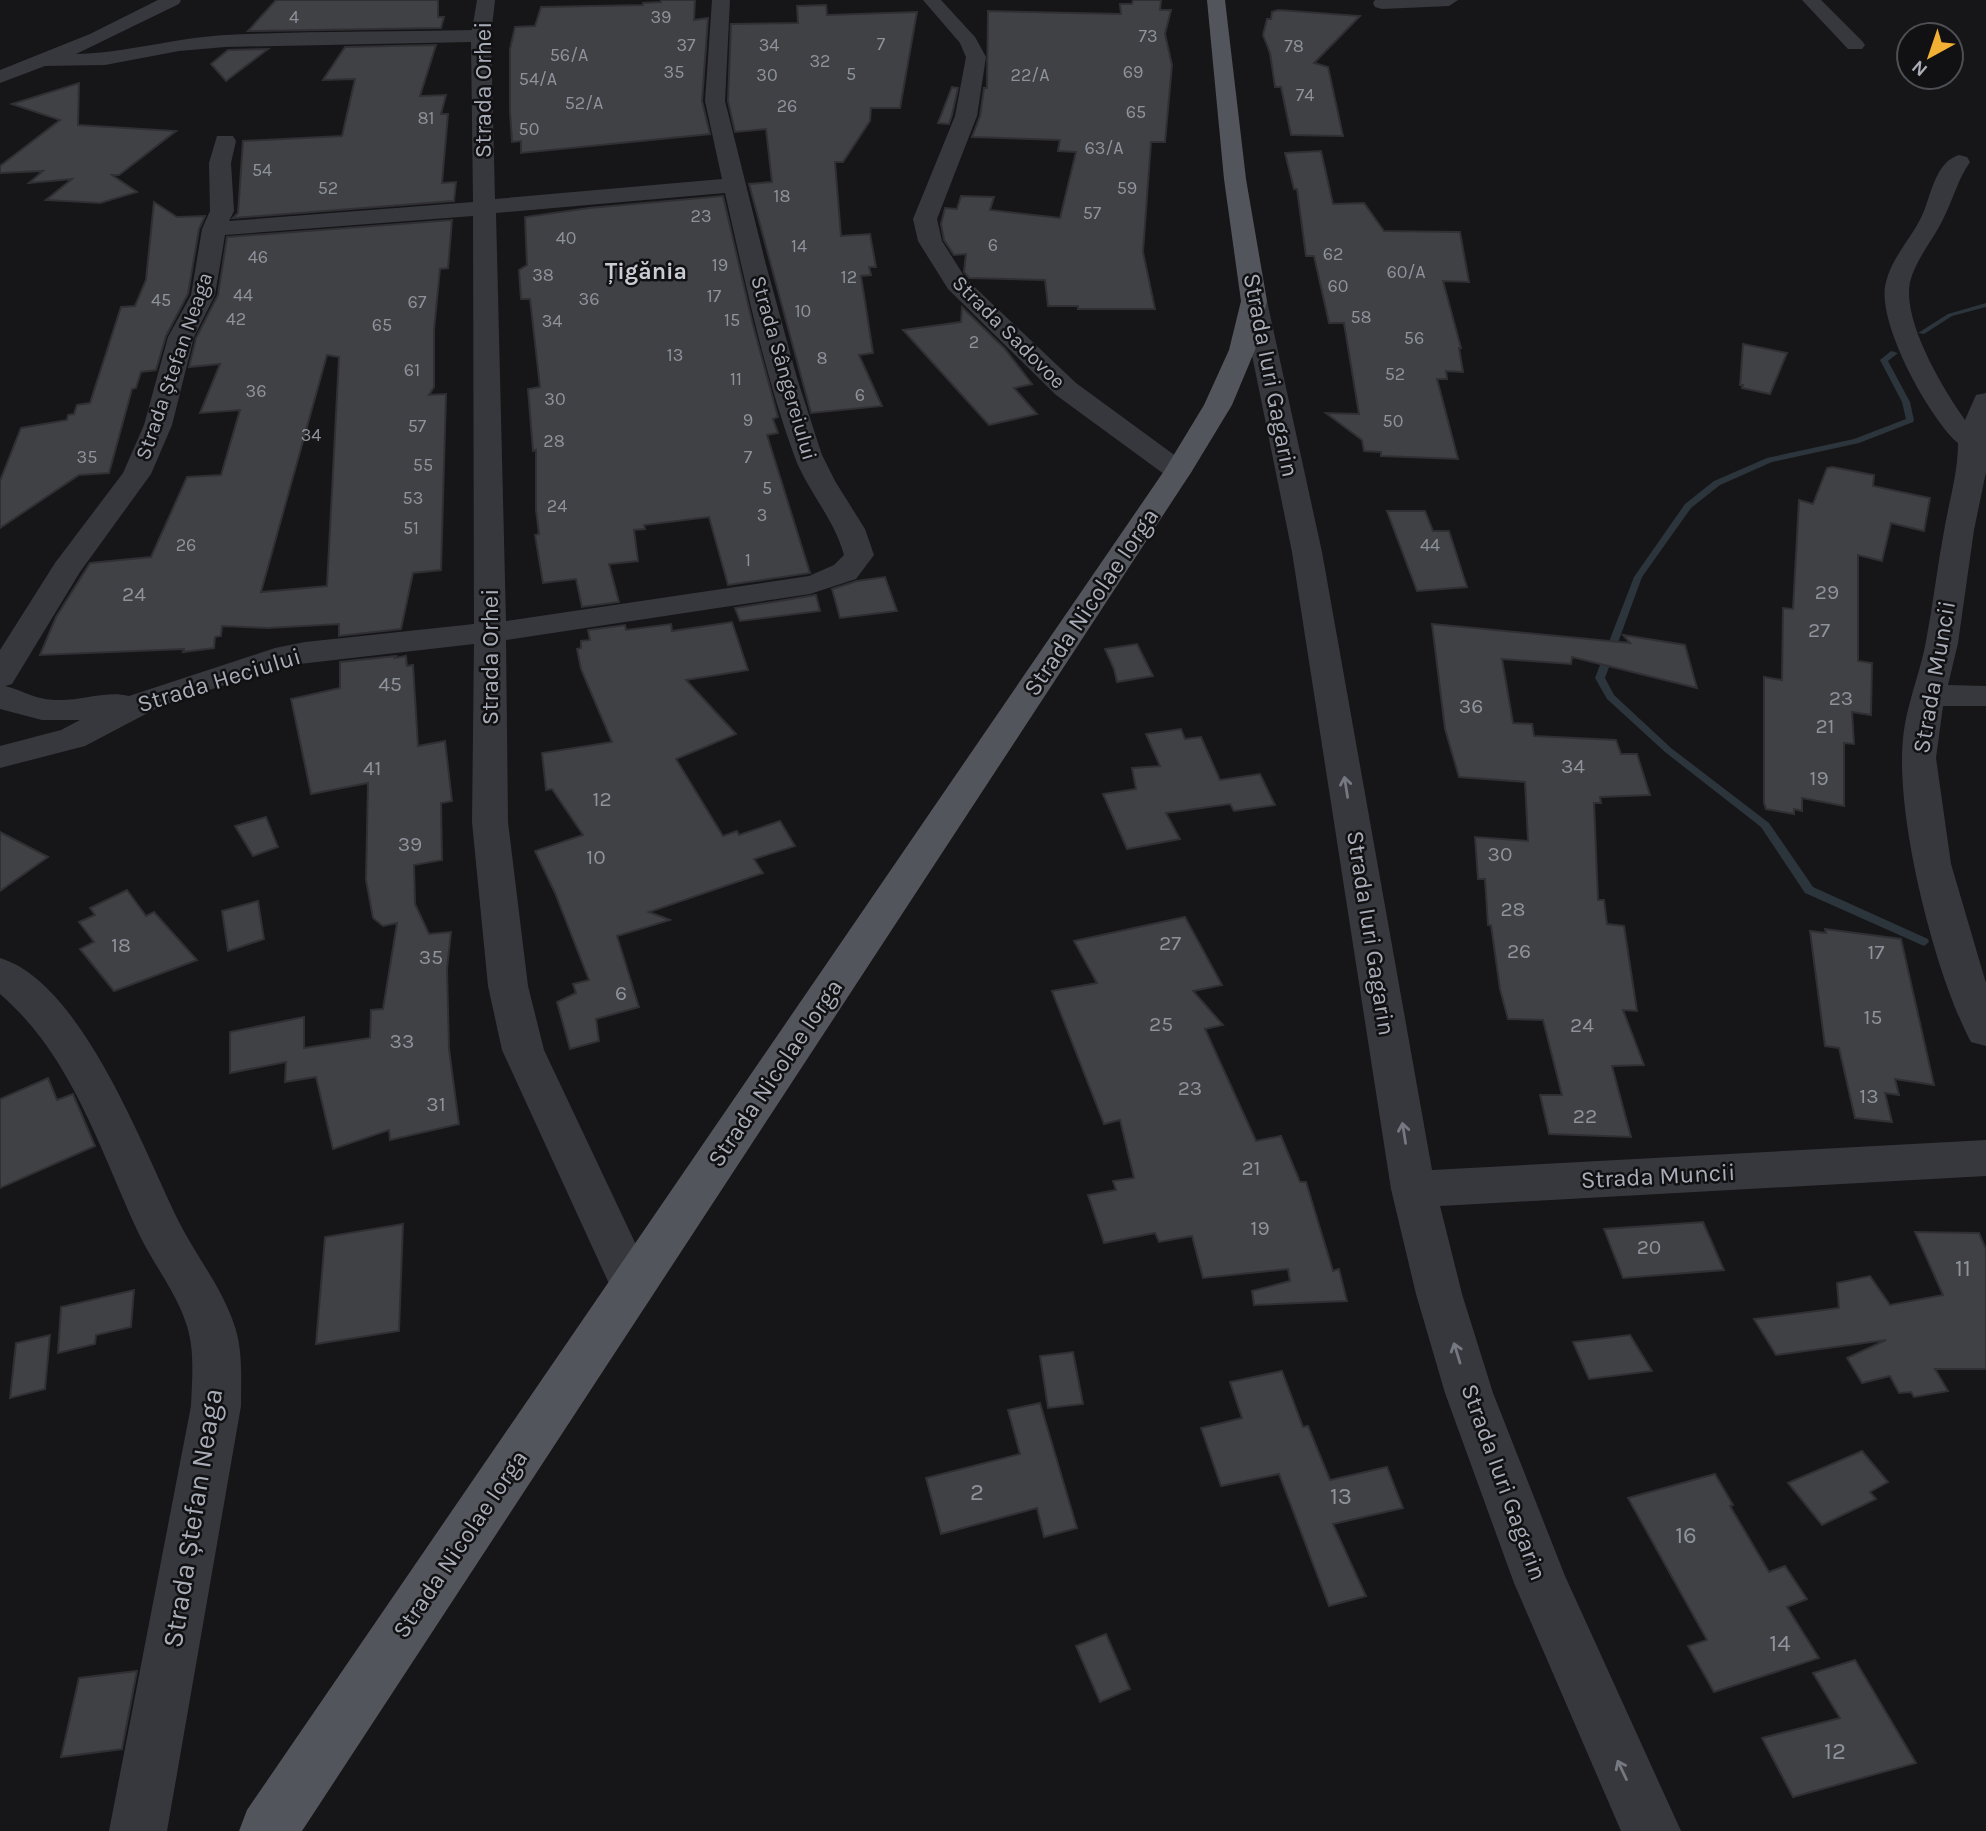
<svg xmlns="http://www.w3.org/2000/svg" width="1986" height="1831" viewBox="0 0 1986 1831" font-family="Karla,sans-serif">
	<rect width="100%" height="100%" fill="#161618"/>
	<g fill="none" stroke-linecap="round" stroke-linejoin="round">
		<g fill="#2c353c" fill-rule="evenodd">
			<polygon points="1986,303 1986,307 1952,316 1924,334 1918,333 1948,314"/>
			<polygon points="1891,351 1898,353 1888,361 1910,402 1914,420 1913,422 1859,443 1772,462 1720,485 1691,508 1642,577 1605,678 1614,695 1671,748 1769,823 1813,887 1928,939 1929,942 1924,946 1805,893 1761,827 1665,752 1607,699 1595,678 1634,577 1685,504 1714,481 1767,458 1854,439 1906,419 1902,402 1880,360"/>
		</g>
	</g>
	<g fill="#404145" stroke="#303034" stroke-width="2" fill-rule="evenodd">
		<polygon points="276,0 438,0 438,17 444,17 441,28 248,31"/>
		<polygon points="661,0 695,0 694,20 708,18 702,101 710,134 521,153 521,141 512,142 510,111 510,49 515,27 535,26 541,7 643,5 643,3 661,2"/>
		<polygon points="1133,0 1161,0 1160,10 1171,10 1165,34 1172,65 1165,142 1151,142 1143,252 1155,309 1078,309 1078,306 1048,306 1045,280 969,278 964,272 966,254 954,255 944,240 941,224 945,208 957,209 961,196 994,197 990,210 1060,218 1076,152 1058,151 1060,140 972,137 980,116 984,88 987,88 988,11 1121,14 1120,4 1132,4"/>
		<polygon points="826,5 827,15 917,12 900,108 871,108 870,121 843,162 835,162 841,236 870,234 876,267 869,267 871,275 861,276 873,353 859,355 882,406 811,413 749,184 772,182 766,129 735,132 728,101 731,24 798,23 797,6"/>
		<polygon points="1278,10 1360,16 1314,63 1328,67 1343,136 1291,135 1281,87 1275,87 1270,53 1263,35 1267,19 1271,19 1272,12"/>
		<polygon points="436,45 420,96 446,95 441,114 448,114 442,183 456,182 454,201 233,218 238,213 243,141 342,136 355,79 323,80 345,47"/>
		<polygon points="268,49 226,81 211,64 228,50"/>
		<polygon points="79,83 78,125 176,131 119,175 112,175 137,192 100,203 46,200 72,179 29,183 43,171 0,173 0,166 60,120 12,104"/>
		<polygon points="952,87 958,88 952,115 949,124 938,123"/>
		<polygon points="1321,151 1333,204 1364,203 1384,231 1460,232 1469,282 1443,281 1461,348 1459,348 1463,372 1446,371 1447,379 1437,379 1458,459 1381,456 1381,452 1364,451 1362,440 1326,413 1359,414 1344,323 1329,323 1314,256 1306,256 1297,189 1294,189 1285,153"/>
		<polygon points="723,196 753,325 778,417 773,419 778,433 767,435 810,573 728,585 709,517 644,525 645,529 634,530 638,561 609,564 619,602 582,607 576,579 543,583 535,535 539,534 536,510 536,450 533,451 528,389 540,387 530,299 521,299 519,270 527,265 525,217 589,208"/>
		<polygon points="154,202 177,217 205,216 199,229 188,294 166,336 156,370 141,372 136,388 132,389 109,473 79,475 0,528 0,481 21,428 67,420 68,415 74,414 77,405 90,403 121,307 135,306 146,280"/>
		<path d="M 452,220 L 448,268 L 440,269 L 434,330 L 434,387 L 429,395 L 446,394 L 441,570 L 413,573 L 401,629 L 339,636 L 339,624 L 268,628 L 222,626 L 221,636 L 215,637 L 214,648 L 183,652 L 184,649 L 40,655 L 56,617 L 90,563 L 151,557 L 187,477 L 221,475 L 240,410 L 200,413 L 220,364 L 189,367 L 196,338 L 218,295 L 227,237 ZM 327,355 L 339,357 L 327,586 L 261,592 Z"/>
		<polygon points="962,307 1005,349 1032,384 1014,388 1037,414 989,425 903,330 961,322"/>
		<polygon points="1743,344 1787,353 1770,394 1742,388 1743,385 1740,385"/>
		<polygon points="1832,467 1874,475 1873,486 1930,498 1924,531 1891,523 1882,561 1858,555 1858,661 1872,663 1871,715 1852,712 1854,744 1844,743 1844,806 1802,798 1802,811 1794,809 1794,814 1766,809 1764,803 1764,677 1782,680 1783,608 1793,609 1799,500 1813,504 1827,468"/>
		<polygon points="1387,511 1425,511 1433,531 1449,531 1467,587 1417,591"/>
		<polygon points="885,577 897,611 840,618 832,589 857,581"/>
		<polygon points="816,595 820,611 740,621 735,608"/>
		<polygon points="732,622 748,670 686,680 736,734 676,759 723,836 737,831 739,835 780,821 795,846 754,859 763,873 649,912 670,920 617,936 639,1007 596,1019 599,1041 570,1049 557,1002 576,993 573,984 589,980 555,893 535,851 583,835 552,789 546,790 542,753 612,742 581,669 577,649 581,648 581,641 590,640 588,630 625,625 626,630 671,624 672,631"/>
		<polygon points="1432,624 1630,643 1623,635 1685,645 1697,688 1572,657 1571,664 1502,659 1513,723 1532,724 1534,736 1616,740 1621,754 1637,754 1650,795 1600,797 1601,803 1594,803 1598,900 1604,900 1607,924 1624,926 1637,1011 1623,1010 1644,1065 1612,1066 1631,1137 1549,1134 1540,1095 1562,1095 1543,1020 1508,1019 1500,989 1491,925 1488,925 1485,879 1478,879 1475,837 1528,841 1525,782 1459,777 1445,729"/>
		<polygon points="1137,644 1153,676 1117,682 1114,669 1105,649"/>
		<polygon points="396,656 395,658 406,656 407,666 413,665 418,746 445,741 452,801 441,803 442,860 414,865 415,904 429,934 451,932 447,969 449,1049 459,1124 390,1140 389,1130 333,1149 316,1077 285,1082 286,1062 230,1073 230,1032 304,1017 304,1048 370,1038 371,1010 383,1009 397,923 383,926 373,918 366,880 368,783 311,794 291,699 340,688 340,662"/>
		<polygon points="1181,729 1185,739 1201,737 1220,780 1260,774 1275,805 1234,811 1230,804 1166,813 1180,839 1127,849 1103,794 1136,789 1132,768 1160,766 1146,734"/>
		<polygon points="266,817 278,847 253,856 235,826"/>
		<polygon points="0,832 48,857 0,891"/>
		<polygon points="127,890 146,916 154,912 197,960 114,991 80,949 94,942 79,922 95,915 90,908"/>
		<polygon points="258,901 264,939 228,951 222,911"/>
		<polygon points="1185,917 1222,985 1193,991 1223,1025 1205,1029 1256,1141 1281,1136 1300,1182 1306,1182 1333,1271 1339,1269 1347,1301 1254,1305 1252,1291 1290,1281 1288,1269 1203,1278 1192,1236 1159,1242 1155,1233 1104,1243 1088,1195 1116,1190 1113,1181 1134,1178 1120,1120 1104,1124 1052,991 1097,983 1074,941"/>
		<polygon points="1825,929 1901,939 1934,1085 1895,1079 1899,1095 1885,1093 1892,1122 1855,1118 1839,1048 1825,1046 1810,931 1826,933"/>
		<polygon points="48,1078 57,1100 73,1094 95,1146 0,1188 0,1099"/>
		<polygon points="1703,1222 1724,1270 1623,1278 1604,1229"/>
		<polygon points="403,1224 399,1331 316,1344 325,1237"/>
		<polygon points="1915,1232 1979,1233 1986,1249 1986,1369 1935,1369 1948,1391 1914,1397 1911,1392 1899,1393 1890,1376 1862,1383 1847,1358 1886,1340 1776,1355 1754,1319 1839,1308 1837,1283 1870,1276 1890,1305 1943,1295"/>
		<polygon points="134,1290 131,1327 96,1335 95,1344 58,1353 61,1307"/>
		<polygon points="50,1335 45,1389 10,1398 16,1343"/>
		<polygon points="1630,1335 1652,1371 1589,1379 1573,1342"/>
		<polygon points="1073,1352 1083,1404 1048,1408 1040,1356"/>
		<polygon points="1282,1371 1303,1427 1308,1426 1330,1480 1387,1467 1403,1508 1333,1524 1366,1596 1329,1606 1279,1474 1221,1486 1201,1428 1242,1418 1230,1382"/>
		<polygon points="1040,1403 1077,1528 1044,1537 1037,1508 941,1534 926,1478 1020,1454 1008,1410"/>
		<polygon points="1862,1451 1888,1482 1870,1492 1876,1499 1822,1525 1788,1483"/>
		<polygon points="1715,1474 1733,1505 1730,1506 1769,1572 1785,1566 1807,1599 1787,1607 1819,1658 1714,1692 1688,1646 1707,1640 1628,1498"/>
		<polygon points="1106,1634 1130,1689 1100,1702 1076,1646"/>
		<polygon points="1855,1660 1916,1763 1793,1797 1762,1738 1840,1718 1813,1673"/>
		<polygon points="137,1671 122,1749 61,1757 79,1678"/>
	</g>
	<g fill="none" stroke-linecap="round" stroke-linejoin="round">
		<g fill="#37383d" fill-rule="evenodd">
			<path d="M 158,0 L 181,0 L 179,4 L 76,54 C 126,53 174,38 225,35 C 307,31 390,32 472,30 L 477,0 L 495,0 L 491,36 L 495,199 L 722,179 L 705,101 L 712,0 L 730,0 L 725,101 L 765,261 L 797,378 L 822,455 L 835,481 L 865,529 L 874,555 L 856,579 L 810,594 L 506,640 L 508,822 L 528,986 L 544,1050 L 656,1287 L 649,1301 L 633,1307 L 617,1301 L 502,1050 L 488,986 L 472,822 L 474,644 L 282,666 L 161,706 L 85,746 L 0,768 L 0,746 L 61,730 L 80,720 L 42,720 L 0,709 L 0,650 L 55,563 L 123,473 L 144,425 L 168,337 L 191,295 L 202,229 L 210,211 L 209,163 L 217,136 L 233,136 L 236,141 L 231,163 L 234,211 L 229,221 L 473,202 L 471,42 L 225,47 L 179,51 L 105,65 L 45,66 L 0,83 L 0,70 L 90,34 ZM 725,193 C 745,280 763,370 794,455 C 807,491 834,518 844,555 L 834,565 L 809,576 L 506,621 L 496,213 ZM 473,216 L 474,624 L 305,642 L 275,648 L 129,696 C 107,690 80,701 58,700 C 35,700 25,691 5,686 L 12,684 L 80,572 L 151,474 L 172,425 L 194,337 L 215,295 L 225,235 Z"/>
			<polygon points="923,0 941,0 975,37 986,57 977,116 937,219 942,241 966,279 1076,383 1188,465 1192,471 1188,477 1178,480 1168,477 1056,395 948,289 918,241 913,219 955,116 966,57 960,43"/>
			<polygon points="1375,0 1458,0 1449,6 1382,9 1375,7 1373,3"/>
			<polygon points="1802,0 1821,0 1862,41 1865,45 1862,49 1848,49"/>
			<path d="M 1959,155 L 1967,157 L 1970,162 C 1958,179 1954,197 1945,215 C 1935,238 1916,258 1910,282 C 1902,321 1943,389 1965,420 L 1976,395 L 1986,393 L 1986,472 L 1974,530 L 1958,643 L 1948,685 L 1986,686 L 1986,706 L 1943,706 L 1936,758 L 1951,864 L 1986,983 L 1986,1046 L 1971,1042 C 1934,973 1890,800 1905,724 C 1910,696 1921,669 1926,641 C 1933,605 1937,568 1944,531 C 1949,501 1958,474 1958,443 C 1929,418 1875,320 1886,282 C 1892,256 1914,236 1924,211 C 1931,193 1937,161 1959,155 Z"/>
			<polygon points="1254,293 1263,296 1267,301 1322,552 1432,1170 1986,1140 1986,1176 1440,1206 1462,1294 1493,1393 1565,1576 1681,1831 1621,1831 1514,1583 1445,1393 1416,1294 1391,1189 1292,552 1241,301 1245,296"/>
			<path d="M 0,958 C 83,983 144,1152 180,1224 C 198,1259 223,1289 235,1327 C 243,1352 241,1380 241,1406 L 167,1831 L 109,1831 L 191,1406 C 192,1380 195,1352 187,1326 C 177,1293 153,1264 138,1232 C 99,1148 72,1056 0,994 Z"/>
		</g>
		<polygon fill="#53555c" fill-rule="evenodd" points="1207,0 1225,0 1246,179 1267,301 1255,350 1232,405 1192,471 302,1831 239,1831 247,1810 1164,471 1204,405 1229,350 1241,301 1224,179"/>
	</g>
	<defs><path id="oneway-shaft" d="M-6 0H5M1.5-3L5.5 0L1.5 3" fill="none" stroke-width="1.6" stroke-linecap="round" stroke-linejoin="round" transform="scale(1.75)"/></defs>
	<g stroke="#757881">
		<use href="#oneway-shaft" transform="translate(1346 787) rotate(-99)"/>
		<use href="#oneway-shaft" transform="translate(1404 1133) rotate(-99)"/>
		<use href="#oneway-shaft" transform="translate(1457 1353) rotate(-107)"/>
		<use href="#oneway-shaft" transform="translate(1622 1770) rotate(-115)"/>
	</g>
	<g text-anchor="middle" stroke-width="5" stroke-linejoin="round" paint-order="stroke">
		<g font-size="18" fill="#8e929b">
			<text x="294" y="23">4</text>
			<text x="661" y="23">39</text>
			<text x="1148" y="42">73</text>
			<text x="881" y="50">7</text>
			<text x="686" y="51">37</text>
			<text x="769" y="51">34</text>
			<text x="1294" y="52">78</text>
			<text x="569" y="61">56/A</text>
			<text x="820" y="67">32</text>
			<text x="674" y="78">35</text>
			<text x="1133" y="78">69</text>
			<text x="851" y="80">5</text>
			<text x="767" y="81">30</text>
			<text x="1030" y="81">22/A</text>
			<text x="538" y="85">54/A</text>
			<text x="1305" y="101">74</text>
			<text x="584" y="109">52/A</text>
			<text x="787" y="112">26</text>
			<text x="1136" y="118">65</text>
			<text x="426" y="124">81</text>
			<text x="529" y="135">50</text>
			<text x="1104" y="154">63/A</text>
			<text x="262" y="176">54</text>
			<text x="328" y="194">52</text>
			<text x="1127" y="194">59</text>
			<text x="782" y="202">18</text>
			<text x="1092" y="219">57</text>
			<text x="701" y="222">23</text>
			<text x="566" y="244">40</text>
			<text x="993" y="251">6</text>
			<text x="799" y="252">14</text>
			<text x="1333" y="260">62</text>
			<text x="258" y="263">46</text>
			<text x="720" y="271">19</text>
			<text x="1406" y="278">60/A</text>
			<text x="543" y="281">38</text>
			<text x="849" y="283">12</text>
			<text x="1338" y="292">60</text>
			<text x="243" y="301">44</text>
			<text x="714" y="302">17</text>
			<text x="589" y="305">36</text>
			<text x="161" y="306">45</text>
			<text x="417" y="308">67</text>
			<text x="803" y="317">10</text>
			<text x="1361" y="323">58</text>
			<text x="236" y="325">42</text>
			<text x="732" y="326">15</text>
			<text x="552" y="327">34</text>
			<text x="382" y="331">65</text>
			<text x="1414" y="344">56</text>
			<text x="974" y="348">2</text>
			<text x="675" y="361">13</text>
			<text x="822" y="364">8</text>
			<text x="412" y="376">61</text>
			<text x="1395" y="380">52</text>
			<text x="736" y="385">11</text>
			<text x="256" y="397">36</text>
			<text x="860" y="401">6</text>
			<text x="555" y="405">30</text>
			<text x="748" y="426">9</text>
			<text x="1393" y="427">50</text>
			<text x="417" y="432">57</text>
			<text x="311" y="441">34</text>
			<text x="554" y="447">28</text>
			<text x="87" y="463">35</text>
			<text x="748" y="463">7</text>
			<text x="423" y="471">55</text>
			<text x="767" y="494">5</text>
			<text x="413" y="504">53</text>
			<text x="557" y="512">24</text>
			<text x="762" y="521">3</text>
			<text x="411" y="534">51</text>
			<text x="186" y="551">26</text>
			<text x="1430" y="551">44</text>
			<text x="748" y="566">1</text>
		</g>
		<g font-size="21" fill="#a8adb8" stroke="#111113">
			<text transform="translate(1009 332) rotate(45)" y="7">Strada Sadovoe</text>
			<text transform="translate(174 366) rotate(-71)" y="7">Strada Ștefan Neaga</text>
			<text transform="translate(784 368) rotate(74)" y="7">Strada Sângereiului</text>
		</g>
		<g font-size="21" fill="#8e929b">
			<text x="1827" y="599">29</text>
			<text x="134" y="601">24</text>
			<text x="1819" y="637">27</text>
			<text x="390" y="691">45</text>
			<text x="1841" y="705">23</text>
			<text x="1471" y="713">36</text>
			<text x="1825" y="733">21</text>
			<text x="1573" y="773">34</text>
			<text x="372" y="775">41</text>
			<text x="1819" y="785">19</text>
			<text x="602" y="806">12</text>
			<text x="410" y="851">39</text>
			<text x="1500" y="861">30</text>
			<text x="596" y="864">10</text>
			<text x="1513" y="916">28</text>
			<text x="1170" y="950">27</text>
			<text x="121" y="952">18</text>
			<text x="1519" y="958">26</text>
			<text x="1876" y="959">17</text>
			<text x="431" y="964">35</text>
			<text x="621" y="1000">6</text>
			<text x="1873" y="1024">15</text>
			<text x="1161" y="1031">25</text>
			<text x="1582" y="1032">24</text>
			<text x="402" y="1048">33</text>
			<text x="1190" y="1095">23</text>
			<text x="1869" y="1103">13</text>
			<text x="436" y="1111">31</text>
			<text x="1585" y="1123">22</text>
			<text x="1251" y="1175">21</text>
			<text x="1260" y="1235">19</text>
			<text x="1649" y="1254">20</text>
		</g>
		<g font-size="23" font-weight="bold" fill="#c9ccd4" stroke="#111113">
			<text x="646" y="279">Țigănia</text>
		</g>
		<g font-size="24" fill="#a8adb8" stroke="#111113">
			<text transform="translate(483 90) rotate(-90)" y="8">Strada Orhei</text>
			<text transform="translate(1271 375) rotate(79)" y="8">Strada Iuri Gagarin</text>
			<text transform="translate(1091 602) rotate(-56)" y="8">Strada Nicolae Iorga</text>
			<text transform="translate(490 657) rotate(-90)" y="8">Strada Orhei</text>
			<text transform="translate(1934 677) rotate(-80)" y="8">Strada Muncii</text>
			<text transform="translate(219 680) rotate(-17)" y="8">Strada Heciului</text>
			<text transform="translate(1371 933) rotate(81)" y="8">Strada Iuri Gagarin</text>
			<text transform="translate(775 1073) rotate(-56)" y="8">Strada Nicolae Iorga</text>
			<text transform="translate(1658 1176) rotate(-3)" y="8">Strada Muncii</text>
			<text transform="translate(1504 1482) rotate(70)" y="8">Strada Iuri Gagarin</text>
			<text transform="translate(460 1544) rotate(-56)" y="8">Strada Nicolae Iorga</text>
		</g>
		<g font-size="24" fill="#8e929b">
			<text x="1963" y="1276">11</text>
			<text x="977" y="1500">2</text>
			<text x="1341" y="1504">13</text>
			<text x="1686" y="1543">16</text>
			<text x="1780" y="1651">14</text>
			<text x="1835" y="1759">12</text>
		</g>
		<g font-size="28" fill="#a8adb8" stroke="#111113">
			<text transform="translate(192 1518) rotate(-81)" y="10">Strada Ștefan Neaga</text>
		</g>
	</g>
	<g transform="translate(1930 56) rotate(220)"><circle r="33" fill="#111113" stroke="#4d4f55" stroke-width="2"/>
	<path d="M0-5L12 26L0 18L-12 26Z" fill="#f2b134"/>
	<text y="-10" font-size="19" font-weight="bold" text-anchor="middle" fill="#a8adb8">N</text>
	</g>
</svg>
